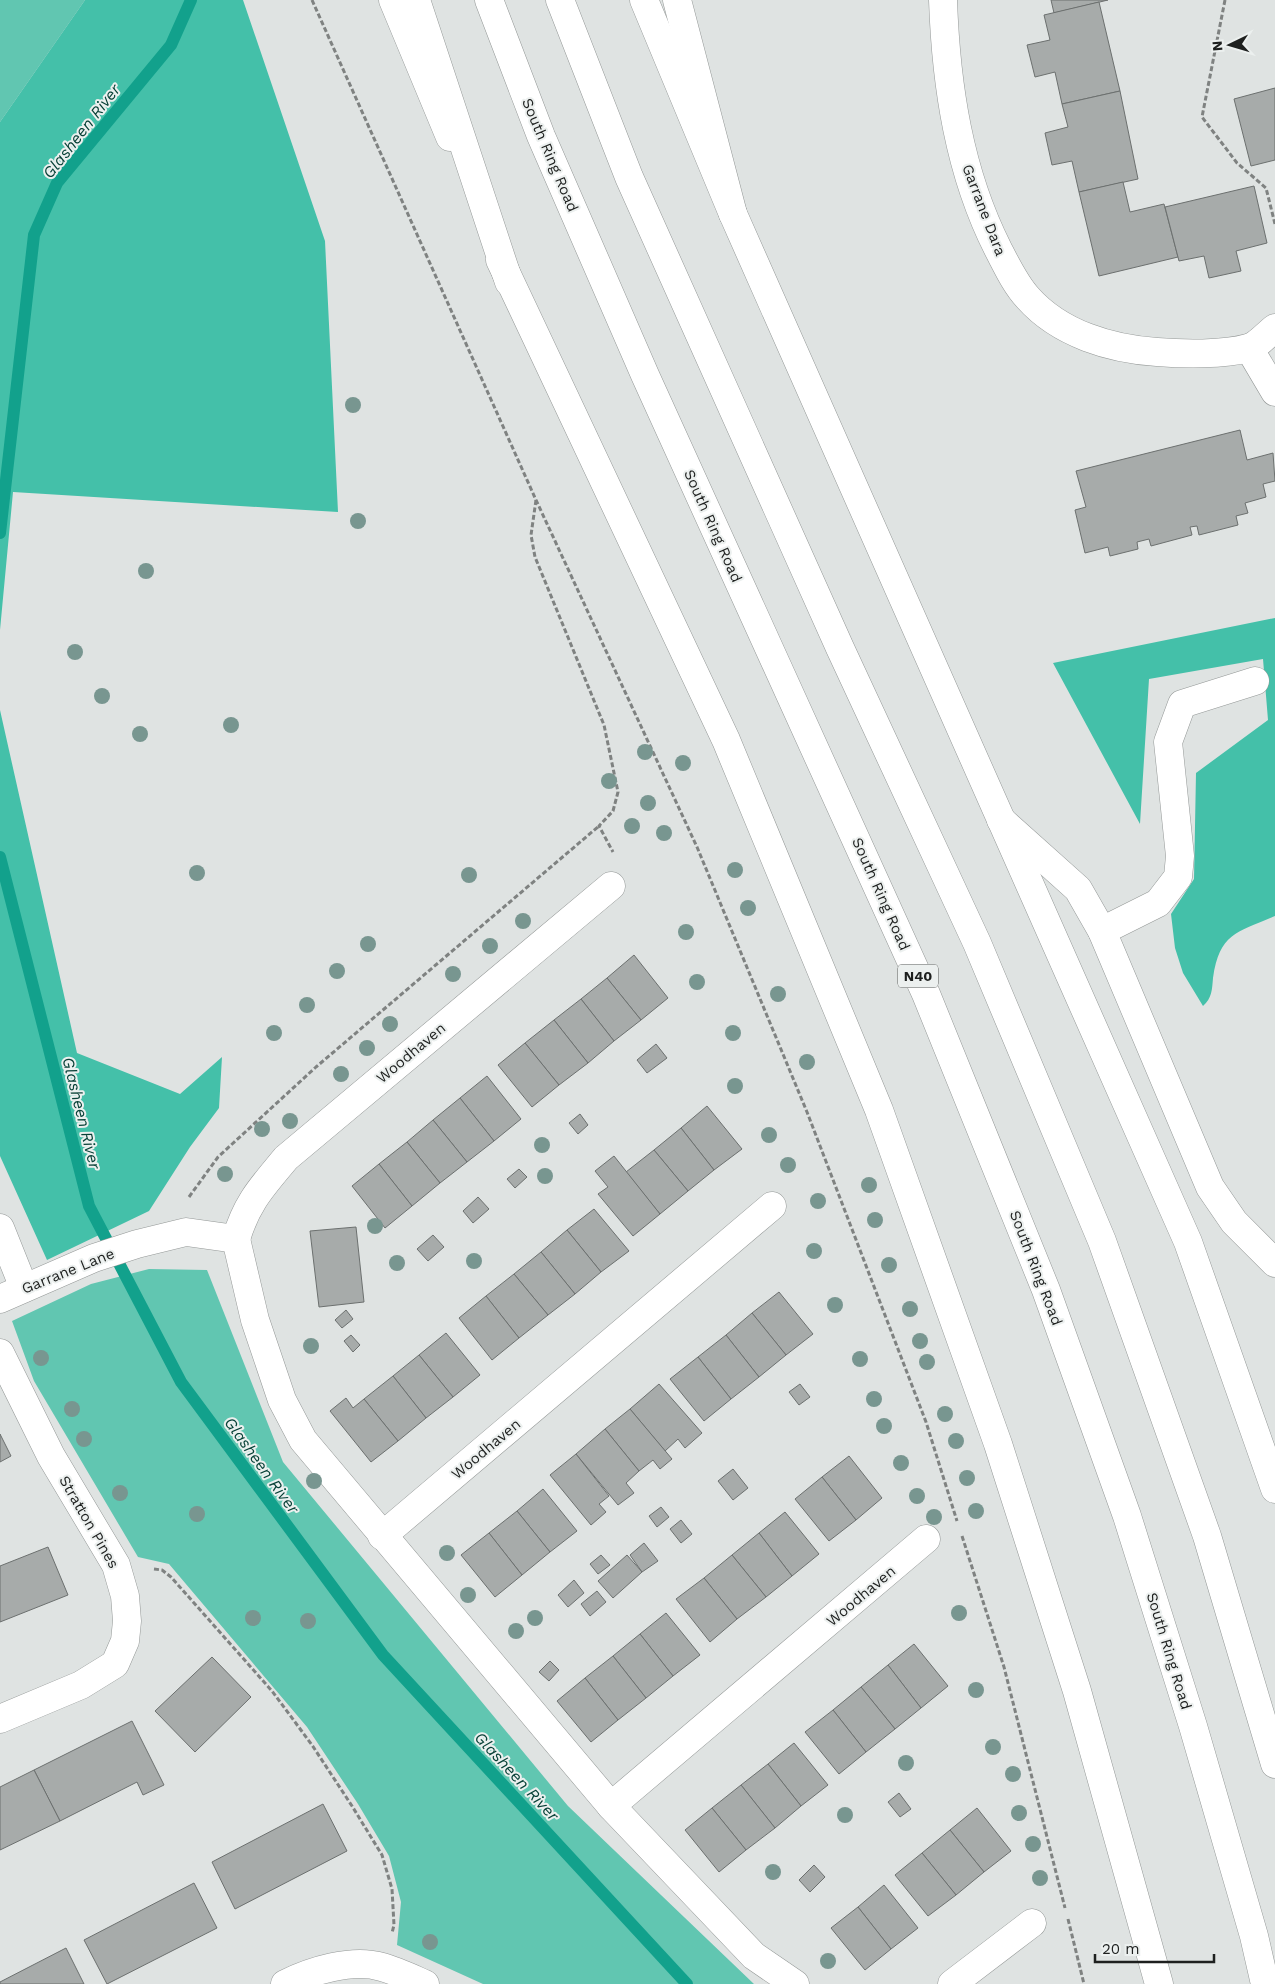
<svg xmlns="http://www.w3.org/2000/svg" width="1275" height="1984" viewBox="0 0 1275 1984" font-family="'Work Sans',sans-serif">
	<rect width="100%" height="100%" fill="#dfe3e2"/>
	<g fill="#61c6b1">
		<polygon points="0,0 85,0 0,122"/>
		<polygon points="149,1269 207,1270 283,1462 568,1806 754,1984 483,1984 397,1945 401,1902 389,1856 358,1804 307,1727 169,1564 138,1557 34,1381 12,1321 91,1284"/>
	</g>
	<g fill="#44c0a9">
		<polygon points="85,0 243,0 325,241 338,512 13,492 0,630 0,122"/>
		<path d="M 1275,618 L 1275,916 C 1237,933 1220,932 1213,978 C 1212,990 1212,998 1203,1006 L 1183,973 L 1175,948 L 1171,914 L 1194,879 L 1196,773 L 1268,720 L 1263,659 L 1149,679 L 1140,824 L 1053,663 Z"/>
		<polygon points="0,710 77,1053 180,1094 222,1057 219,1108 190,1147 149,1211 47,1260 0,1156"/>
	</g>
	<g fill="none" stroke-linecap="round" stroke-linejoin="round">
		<g stroke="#12a18c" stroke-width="12">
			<polyline points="0,533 34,235 57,183 171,45 191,0"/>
			<polyline points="0,857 89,1206 181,1382 383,1655 687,1984"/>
		</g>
	</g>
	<g fill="#a7abaa" stroke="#6c706f">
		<polygon points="1051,0 1108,0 1054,13"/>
		<polygon points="1099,2 1120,91 1062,104 1055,72 1035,77 1027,45 1050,40 1044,15"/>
		<polygon points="1275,88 1275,160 1251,166 1234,99"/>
		<polygon points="1120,91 1138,179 1079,192 1072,161 1052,165 1045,133 1068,127 1062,104"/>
		<polygon points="1123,182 1130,212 1164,204 1178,257 1099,276 1079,192"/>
		<polygon points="1254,186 1267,243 1236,251 1241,271 1209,278 1204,256 1179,261 1165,207"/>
		<polygon points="1240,430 1247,460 1273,453 1275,481 1263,484 1266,497 1245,503 1248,513 1236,516 1238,525 1199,535 1197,526 1190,527 1192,535 1151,546 1149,539 1137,542 1138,549 1110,556 1108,547 1085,553 1075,510 1086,507 1076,471"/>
		<polygon points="634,955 668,998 641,1020 607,978"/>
		<polygon points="607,978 641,1020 614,1041 581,999"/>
		<polygon points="581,999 614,1041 588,1063 554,1020"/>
		<polygon points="554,1020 588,1063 559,1085 525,1043"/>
		<polygon points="525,1043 559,1085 532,1107 498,1065"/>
		<polygon points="656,1044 667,1058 647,1073 637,1060"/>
		<polygon points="487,1076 521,1119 494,1141 460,1098"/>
		<polygon points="460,1098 494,1141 467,1162 433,1120"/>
		<polygon points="707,1106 742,1149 714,1170 681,1128"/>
		<polygon points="580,1114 588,1125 578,1134 569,1123"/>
		<polygon points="433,1120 467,1162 440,1183 407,1142"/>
		<polygon points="681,1128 714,1170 688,1191 654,1150"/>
		<polygon points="407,1142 440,1183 412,1206 379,1164"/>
		<polygon points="654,1150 688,1191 660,1214 626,1172"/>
		<polygon points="614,1156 660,1214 633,1236 598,1194 608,1187 595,1171"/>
		<polygon points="379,1164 412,1206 385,1228 352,1186"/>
		<polygon points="519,1169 527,1177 515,1188 507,1179"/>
		<polygon points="478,1197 489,1209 473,1223 463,1211"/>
		<polygon points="594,1209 629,1251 601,1272 567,1230"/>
		<polygon points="356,1227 364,1302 319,1307 310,1231"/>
		<polygon points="567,1230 601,1272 575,1294 541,1252"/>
		<polygon points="433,1235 444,1247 428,1261 417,1249"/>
		<polygon points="541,1252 575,1294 548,1315 514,1274"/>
		<polygon points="514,1274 548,1315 519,1338 486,1296"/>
		<polygon points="779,1292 813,1334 786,1355 752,1313"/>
		<polygon points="486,1296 519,1338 492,1360 459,1318"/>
		<polygon points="346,1310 353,1319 342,1328 335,1320"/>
		<polygon points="752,1313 786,1355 759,1377 726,1335"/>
		<polygon points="446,1333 480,1375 453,1397 419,1355"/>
		<polygon points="351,1335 360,1345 353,1352 344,1341"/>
		<polygon points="726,1335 759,1377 731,1399 698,1357"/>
		<polygon points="419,1355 453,1397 426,1418 393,1376"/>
		<polygon points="698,1357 731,1399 704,1421 670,1379"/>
		<polygon points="393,1376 426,1418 398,1441 364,1399"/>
		<polygon points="659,1384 702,1433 685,1448 678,1439 665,1451 630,1409"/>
		<polygon points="800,1384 810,1397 799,1405 789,1392"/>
		<polygon points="346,1398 353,1408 364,1399 398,1441 371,1462 330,1411"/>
		<polygon points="630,1409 672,1459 660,1469 653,1460 639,1471 605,1429"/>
		<polygon points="605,1429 639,1471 626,1483 634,1493 618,1505 576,1454"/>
		<polygon points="0,1434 11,1456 0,1462"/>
		<polygon points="576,1454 609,1496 599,1504 606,1512 591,1525 550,1475"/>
		<polygon points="849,1456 882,1498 856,1520 822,1477"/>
		<polygon points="733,1469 748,1488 733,1500 718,1481"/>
		<polygon points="822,1477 856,1520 829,1541 795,1499"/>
		<polygon points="543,1489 577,1531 550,1552 517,1511"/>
		<polygon points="661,1507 669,1517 657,1527 649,1516"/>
		<polygon points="517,1511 550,1552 522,1575 489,1533"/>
		<polygon points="785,1512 819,1554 792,1576 759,1533"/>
		<polygon points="681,1520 692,1534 681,1543 670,1529"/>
		<polygon points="489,1533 522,1575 495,1597 461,1555"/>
		<polygon points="759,1533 792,1576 766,1597 732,1555"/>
		<polygon points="644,1543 658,1561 642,1572 630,1555"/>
		<polygon points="48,1547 68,1595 0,1622 0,1566"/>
		<polygon points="601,1555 610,1565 598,1574 590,1564"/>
		<polygon points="627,1555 642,1572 613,1598 598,1581"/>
		<polygon points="732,1555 766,1597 737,1619 704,1578"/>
		<polygon points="704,1578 737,1619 710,1642 676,1599"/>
		<polygon points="574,1580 584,1593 568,1607 558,1595"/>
		<polygon points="597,1591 606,1602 590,1616 581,1604"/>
		<polygon points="666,1613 700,1655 673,1676 640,1634"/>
		<polygon points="640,1634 673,1676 646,1698 613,1656"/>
		<polygon points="914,1644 948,1686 921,1708 888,1665"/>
		<polygon points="613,1656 646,1698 618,1720 585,1678"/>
		<polygon points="212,1657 251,1697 195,1752 155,1711"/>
		<polygon points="550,1661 559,1670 549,1681 539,1672"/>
		<polygon points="888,1665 921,1708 895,1729 861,1687"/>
		<polygon points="585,1678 618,1720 591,1742 557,1701"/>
		<polygon points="861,1687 895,1729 866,1752 833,1710"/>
		<polygon points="833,1710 866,1752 839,1774 805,1732"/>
		<polygon points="132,1721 164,1785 143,1795 137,1782 60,1821 34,1770"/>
		<polygon points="794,1743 828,1785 801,1806 768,1764"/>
		<polygon points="768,1764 801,1806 775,1828 741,1785"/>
		<polygon points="34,1770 60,1821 0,1850 0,1787"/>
		<polygon points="741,1785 775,1828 746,1850 712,1808"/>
		<polygon points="899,1793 911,1809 900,1817 888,1802"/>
		<polygon points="323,1804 347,1851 235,1909 212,1862"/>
		<polygon points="712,1808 746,1850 719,1872 685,1830"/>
		<polygon points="977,1808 1011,1851 984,1872 950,1830"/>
		<polygon points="950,1830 984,1872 956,1895 922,1853"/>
		<polygon points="922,1853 956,1895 928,1916 895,1875"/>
		<polygon points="814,1865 825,1877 810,1892 799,1880"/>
		<polygon points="194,1883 217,1928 107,1984 84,1940"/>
		<polygon points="884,1885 918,1928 891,1949 858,1907"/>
		<polygon points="858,1907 891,1949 865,1970 831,1928"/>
		<polygon points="66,1948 84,1984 0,1984 0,1982"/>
	</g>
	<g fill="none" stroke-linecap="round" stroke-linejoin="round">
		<g stroke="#949897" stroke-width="29">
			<g id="minor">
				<path d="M 943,0 C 946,86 959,172 998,249 C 1007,266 1015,284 1028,298 C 1060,334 1111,349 1157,352 C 1182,354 1224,355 1248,348 C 1257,346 1267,334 1275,328"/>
				<polyline points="1249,348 1275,392"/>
				<polyline points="1001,820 1078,889 1102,931 1210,1187 1234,1222 1275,1263"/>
				<polyline points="1102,931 1158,903 1178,877 1180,856 1168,742 1182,704 1255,681"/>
				<polyline points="0,1228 24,1288"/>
				<path d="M 236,1239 C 247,1202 262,1187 286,1158 L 611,886"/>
				<polyline points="0,1299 94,1258 137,1244 186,1232 236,1239 255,1320 282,1400 303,1440 611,1806 754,1956 795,1984"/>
				<polyline points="0,1353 51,1456 116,1565 125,1596 127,1621 125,1641 115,1664 81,1685 0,1719"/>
				<polyline points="382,1536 772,1206"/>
				<polyline points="611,1806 926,1539"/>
				<path d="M 285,1984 C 311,1971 352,1958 382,1967 C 396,1971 411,1978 425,1984"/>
				<polyline points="952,1984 1032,1923"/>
			</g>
		</g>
		<g stroke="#949897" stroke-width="29">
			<g id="major">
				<polyline points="393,0 450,137"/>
				<polyline points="677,0 733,214 1188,1242 1275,1489"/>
				<polyline points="500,260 726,740 879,1110 998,1444 1077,1691 1159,1984"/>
			</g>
		</g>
		<g stroke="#949897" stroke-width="29">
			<g id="highway">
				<polyline points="416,0 509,282"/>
				<polyline points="489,0 541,136 645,375 926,994 1046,1290 1127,1516 1193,1726 1254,1936 1265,1984"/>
				<polyline points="560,0 629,177 840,648 977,943 1102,1241 1207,1536 1275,1764"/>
				<polyline points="644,0 733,214"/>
			</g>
		</g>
		<g stroke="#7f8281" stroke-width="3" stroke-dasharray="5 2.5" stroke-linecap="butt">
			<polyline points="312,0 536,500 697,847 807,1112 926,1422 957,1521"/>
			<polyline points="1225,0 1202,117 1237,163 1266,188 1275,224"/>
			<polyline points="536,500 531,535 535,557 604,725 618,792 613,811 599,826 613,852"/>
			<polyline points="189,1197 218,1157 316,1067 599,826"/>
			<polyline points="962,1536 1004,1667 1065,1908"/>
			<polyline points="154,1569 162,1570 171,1577 272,1691 312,1745 352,1806 382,1855 392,1889 394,1925 392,1933"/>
			<polyline points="1068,1919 1084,1984"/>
		</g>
		<use href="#minor" stroke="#fff" stroke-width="28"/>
		<use href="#major" stroke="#fff" stroke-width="28"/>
		<use href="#highway" stroke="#fff" stroke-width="28"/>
	</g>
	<g fill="#789690">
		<circle cx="353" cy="405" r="8"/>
		<circle cx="358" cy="521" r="8"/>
		<circle cx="146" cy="571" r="8"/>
		<circle cx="75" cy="652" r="8"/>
		<circle cx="102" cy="696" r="8"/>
		<circle cx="231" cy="725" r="8"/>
		<circle cx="140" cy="734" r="8"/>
		<circle cx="645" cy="752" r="8"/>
		<circle cx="683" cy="763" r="8"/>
		<circle cx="609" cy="781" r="8"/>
		<circle cx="648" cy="803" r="8"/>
		<circle cx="632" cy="826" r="8"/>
		<circle cx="664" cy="833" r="8"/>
		<circle cx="735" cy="870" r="8"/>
		<circle cx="197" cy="873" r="8"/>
		<circle cx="469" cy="875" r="8"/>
		<circle cx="748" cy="908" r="8"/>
		<circle cx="523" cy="921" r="8"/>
		<circle cx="686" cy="932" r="8"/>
		<circle cx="368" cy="944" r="8"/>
		<circle cx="490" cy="946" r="8"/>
		<circle cx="337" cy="971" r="8"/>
		<circle cx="453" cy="974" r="8"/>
		<circle cx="697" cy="982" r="8"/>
		<circle cx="778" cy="994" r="8"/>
		<circle cx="307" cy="1005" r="8"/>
		<circle cx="390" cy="1024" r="8"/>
		<circle cx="274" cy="1033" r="8"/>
		<circle cx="733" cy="1033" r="8"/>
		<circle cx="367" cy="1048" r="8"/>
		<circle cx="807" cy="1062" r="8"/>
		<circle cx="341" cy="1074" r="8"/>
		<circle cx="735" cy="1086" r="8"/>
		<circle cx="290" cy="1121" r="8"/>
		<circle cx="262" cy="1129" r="8"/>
		<circle cx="769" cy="1135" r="8"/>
		<circle cx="542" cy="1145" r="8"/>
		<circle cx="788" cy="1165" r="8"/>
		<circle cx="225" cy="1174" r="8"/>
		<circle cx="545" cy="1176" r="8"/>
		<circle cx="869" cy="1185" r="8"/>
		<circle cx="818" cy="1201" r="8"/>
		<circle cx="875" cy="1220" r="8"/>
		<circle cx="375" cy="1226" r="8"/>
		<circle cx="814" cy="1251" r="8"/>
		<circle cx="474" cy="1261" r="8"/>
		<circle cx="397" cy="1263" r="8"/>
		<circle cx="889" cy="1265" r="8"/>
		<circle cx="835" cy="1305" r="8"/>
		<circle cx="910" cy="1309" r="8"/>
		<circle cx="920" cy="1341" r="8"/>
		<circle cx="311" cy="1346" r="8"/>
		<circle cx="41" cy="1358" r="8"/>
		<circle cx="860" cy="1359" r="8"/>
		<circle cx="927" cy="1362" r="8"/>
		<circle cx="874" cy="1399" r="8"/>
		<circle cx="72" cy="1409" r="8"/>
		<circle cx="945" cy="1414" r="8"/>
		<circle cx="884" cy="1426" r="8"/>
		<circle cx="84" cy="1439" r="8"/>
		<circle cx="956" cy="1441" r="8"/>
		<circle cx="901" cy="1463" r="8"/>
		<circle cx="967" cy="1478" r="8"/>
		<circle cx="314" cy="1481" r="8"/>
		<circle cx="120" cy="1493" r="8"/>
		<circle cx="917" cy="1496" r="8"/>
		<circle cx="976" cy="1511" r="8"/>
		<circle cx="197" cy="1514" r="8"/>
		<circle cx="934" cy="1517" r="8"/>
		<circle cx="447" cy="1553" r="8"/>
		<circle cx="468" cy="1595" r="8"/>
		<circle cx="959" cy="1613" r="8"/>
		<circle cx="253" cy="1618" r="8"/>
		<circle cx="535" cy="1618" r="8"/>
		<circle cx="308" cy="1621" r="8"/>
		<circle cx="516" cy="1631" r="8"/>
		<circle cx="976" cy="1690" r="8"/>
		<circle cx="993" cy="1747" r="8"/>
		<circle cx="906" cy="1763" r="8"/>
		<circle cx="1013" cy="1774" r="8"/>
		<circle cx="1019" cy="1813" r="8"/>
		<circle cx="845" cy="1815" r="8"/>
		<circle cx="1033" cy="1844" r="8"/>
		<circle cx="773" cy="1872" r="8"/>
		<circle cx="1040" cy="1878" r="8"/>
		<circle cx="430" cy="1942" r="8"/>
		<circle cx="828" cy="1961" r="8"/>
	</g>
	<g text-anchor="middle" stroke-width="4" stroke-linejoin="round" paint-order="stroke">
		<rect fill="#ecf0ef" stroke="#5c5e5d" stroke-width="1" x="898" y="964.5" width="40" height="23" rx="4"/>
		<g font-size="14" font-weight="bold" fill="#1e201f">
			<text x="918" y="981">N40</text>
		</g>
		<g font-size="15" fill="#1e201f" stroke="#ecf0ef">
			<text transform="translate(550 155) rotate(67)" y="5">South Ring Road</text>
			<text transform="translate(984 210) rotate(69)" y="5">Garrane Dara</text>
			<text transform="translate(713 526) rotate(66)" y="5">South Ring Road</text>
			<text transform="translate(881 894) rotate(66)" y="5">South Ring Road</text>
			<text transform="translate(411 1053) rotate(-40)" y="5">Woodhaven</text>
			<text transform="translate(1036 1268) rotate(69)" y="5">South Ring Road</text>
			<text transform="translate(68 1271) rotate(-22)" y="5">Garrane Lane</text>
			<text transform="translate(486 1449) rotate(-40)" y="5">Woodhaven</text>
			<text transform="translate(89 1522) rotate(60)" y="5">Stratton Pines</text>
			<text transform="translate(861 1596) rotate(-40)" y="5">Woodhaven</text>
			<text transform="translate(1169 1651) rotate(73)" y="5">South Ring Road</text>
		</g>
		<g font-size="16" font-style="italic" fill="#084137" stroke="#ecf0ef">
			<text transform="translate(81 131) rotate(-52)" y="6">Glasheen River</text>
			<text transform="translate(82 1113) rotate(76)" y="6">Glasheen River</text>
			<text transform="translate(262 1465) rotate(54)" y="6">Glasheen River</text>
			<text transform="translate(517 1776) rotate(47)" y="6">Glasheen River</text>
		</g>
	</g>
	<g transform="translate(1230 45) rotate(265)" stroke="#ecf0ef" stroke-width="4" paint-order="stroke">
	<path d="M0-4L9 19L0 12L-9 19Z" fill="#1e201f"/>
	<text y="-8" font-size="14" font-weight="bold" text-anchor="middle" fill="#1e201f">N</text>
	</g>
	<path d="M1095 1954v8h119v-8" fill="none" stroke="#1e201f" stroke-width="2.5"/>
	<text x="1102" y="1954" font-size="15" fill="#1e201f" stroke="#ecf0ef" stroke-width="4" paint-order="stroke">20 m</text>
</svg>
